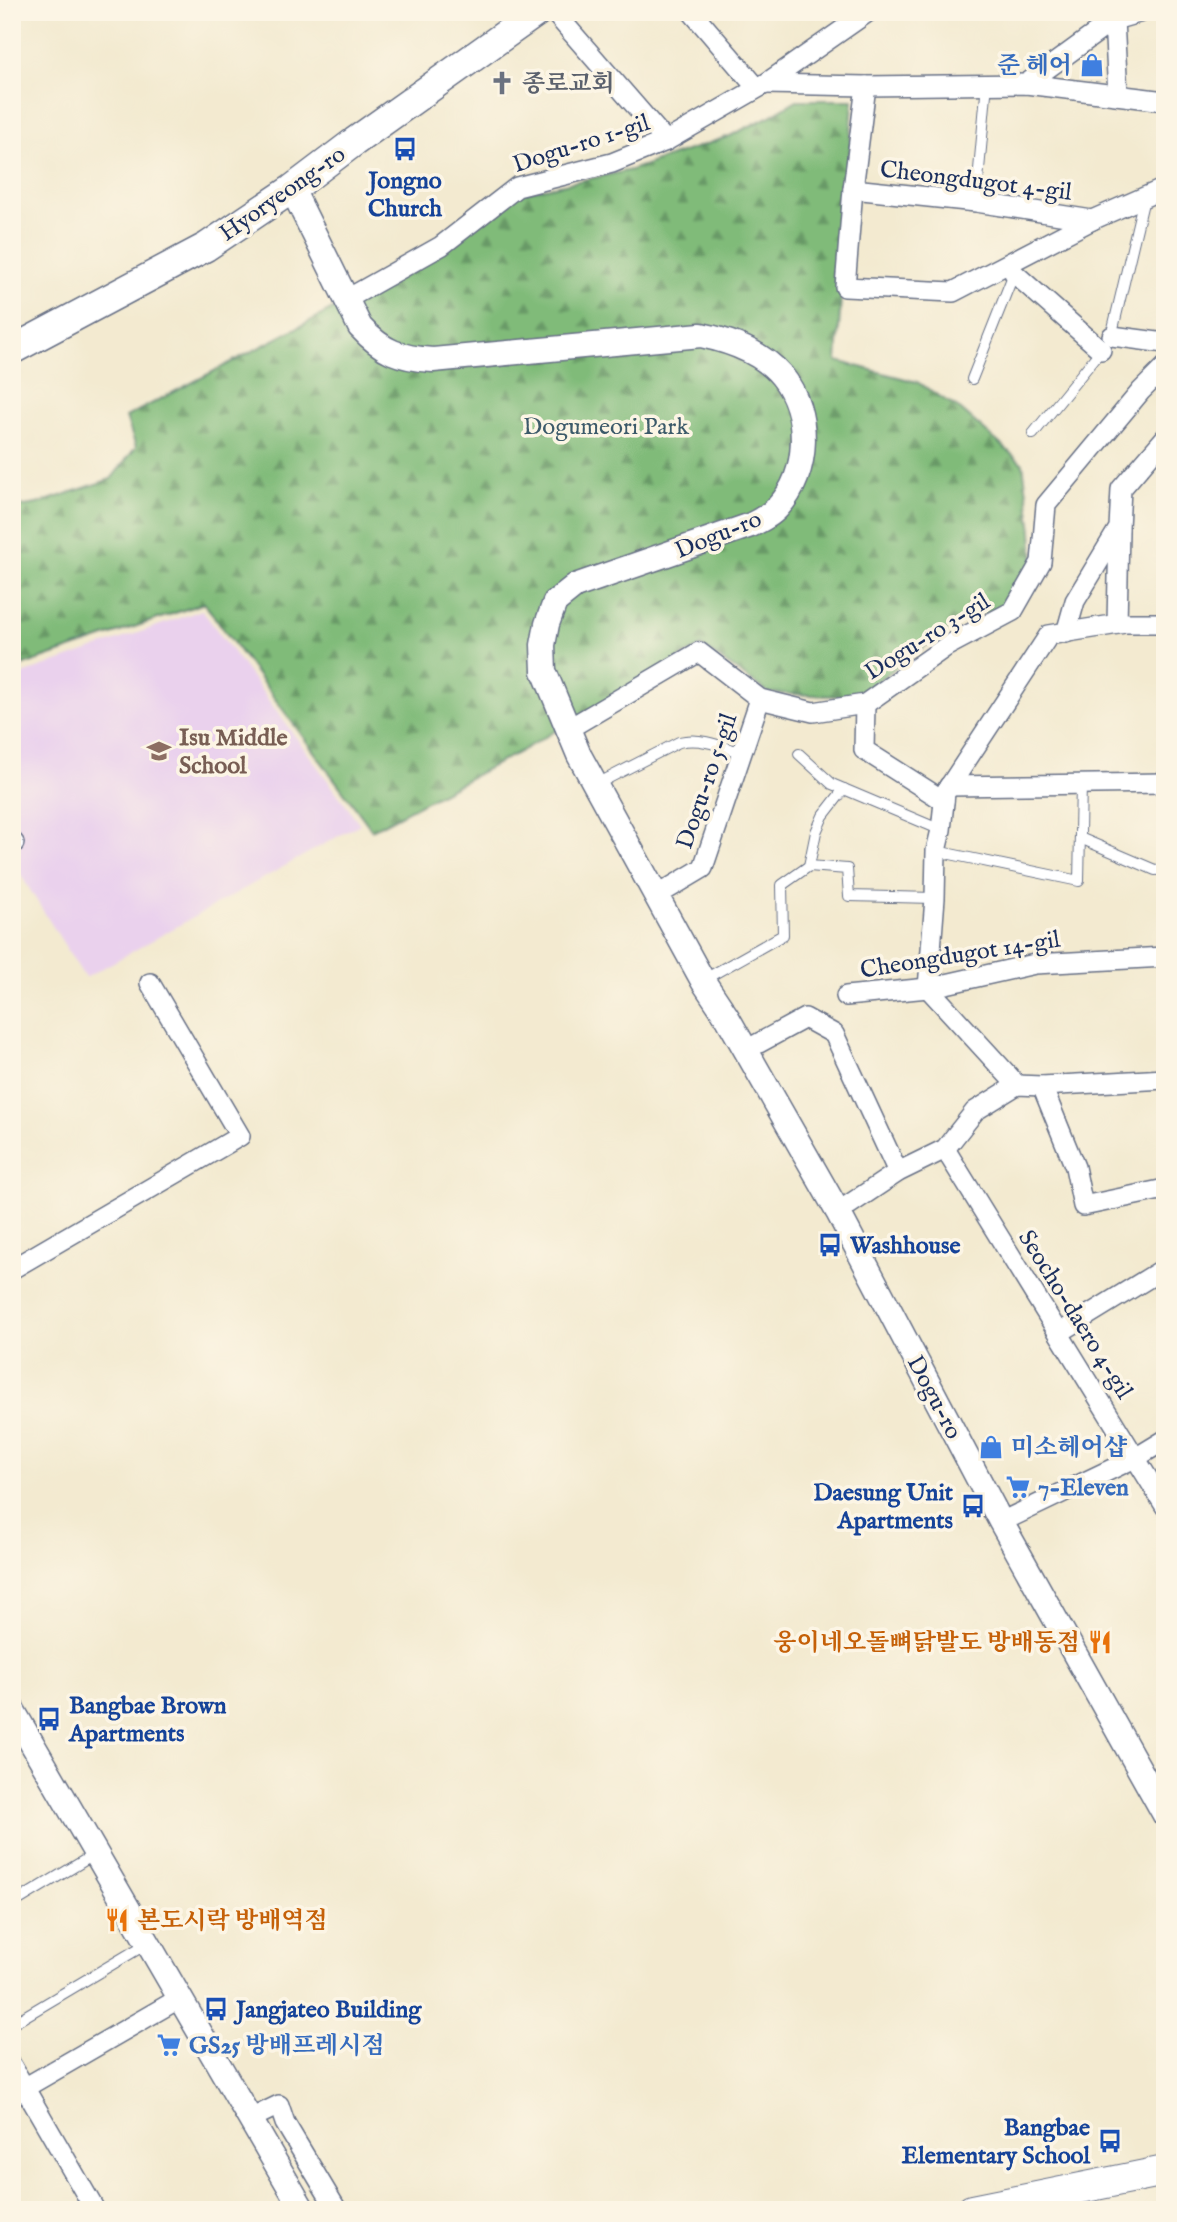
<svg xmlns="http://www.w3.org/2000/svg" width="1177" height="2222" viewBox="0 0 1177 2222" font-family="'IM FELL English','Noto Serif KR',serif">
	<defs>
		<pattern id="forest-firs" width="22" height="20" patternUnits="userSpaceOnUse" patternTransform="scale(1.75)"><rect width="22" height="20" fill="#80bb79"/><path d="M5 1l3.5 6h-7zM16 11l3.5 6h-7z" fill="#689866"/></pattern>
	</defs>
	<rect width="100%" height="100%" fill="#fcf5e5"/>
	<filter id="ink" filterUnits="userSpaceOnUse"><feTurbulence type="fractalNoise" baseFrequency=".0143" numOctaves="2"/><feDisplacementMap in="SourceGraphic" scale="14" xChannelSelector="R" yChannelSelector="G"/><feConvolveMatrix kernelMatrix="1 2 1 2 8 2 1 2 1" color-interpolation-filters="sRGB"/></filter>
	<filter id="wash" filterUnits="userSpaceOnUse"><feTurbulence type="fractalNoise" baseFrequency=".00686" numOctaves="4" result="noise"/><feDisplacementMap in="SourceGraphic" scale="28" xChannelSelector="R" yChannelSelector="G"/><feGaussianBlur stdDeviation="1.57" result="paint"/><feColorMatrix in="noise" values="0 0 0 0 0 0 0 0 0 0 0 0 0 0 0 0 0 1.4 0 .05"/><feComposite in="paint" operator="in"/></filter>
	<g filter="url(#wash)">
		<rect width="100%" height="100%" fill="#f3ead0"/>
		<polygon fill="#ead1ed" points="202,610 360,824 85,978 12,861 12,678"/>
		<polygon fill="url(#forest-firs)" stroke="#4e756c" stroke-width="2" points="797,100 853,100 837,361 917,382 961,410 1023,464 1032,531 1034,564 1012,604 963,619 855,697 769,693 701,646 521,751 372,830 204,603 12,669 12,508 37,504 111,479 136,447 126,417 431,258 507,196 631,170 730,136 768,117"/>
	</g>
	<g filter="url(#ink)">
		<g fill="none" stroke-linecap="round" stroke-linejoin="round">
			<g stroke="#677086" stroke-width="12">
				<g id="service">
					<polyline points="976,202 987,83"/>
					<polyline points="1111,337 1144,198"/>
					<polyline points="972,379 1014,273"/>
					<polyline points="1033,434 1102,349"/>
					<polyline points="799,754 832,784 941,830"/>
					<path d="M 597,784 L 679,742 C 701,737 721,746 742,753"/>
					<polyline points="1080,838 1155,870 1165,869"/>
					<polyline points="936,851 1079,881 1081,784"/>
					<polyline points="809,866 816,832 823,816 844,789"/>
					<polyline points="703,980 783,935 782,885 809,866 847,869 849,896 935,898"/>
					<polyline points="12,1904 95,1854"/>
					<polyline points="12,2024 148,1943"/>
				</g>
			</g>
			<g stroke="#677086" stroke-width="22">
				<g id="minor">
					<polyline points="554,12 666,141"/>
					<polyline points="692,12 757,88"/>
					<polyline points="1109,13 1114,20 1118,95"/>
					<polyline points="765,84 866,86 1026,84 1165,101"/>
					<polyline points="1026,84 1114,20 1142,12"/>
					<polyline points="866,86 853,189 845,287 953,292 1092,220 1165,188"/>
					<polyline points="853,189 976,202 1092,220"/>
					<polyline points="1014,273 1101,350"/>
					<polyline points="347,299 441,246 517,187 612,163 666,141 765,84 868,12"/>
					<polyline points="1112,336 1165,343"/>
					<polyline points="1117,624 1119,530"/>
					<polyline points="1066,633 1075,601 1119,528 1121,489 1165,438"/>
					<polyline points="865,704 864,750 944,801"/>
					<polyline points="568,729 699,652 760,699 813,712 865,704 947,646 1013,611 1041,562 1046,505 1141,391 1165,367"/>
					<polyline points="949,786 1165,783"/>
					<polyline points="12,844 14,843"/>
					<polyline points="656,896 703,868 760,699"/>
					<polyline points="846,996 928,988 1035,964 1165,957"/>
					<polyline points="746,1050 805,1018 834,1034 898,1172"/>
					<polyline points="1017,1085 928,988 935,898 936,851 941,830 945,793 1049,635 1125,623 1165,623"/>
					<polyline points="1042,1086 1075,1167 1083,1206 1165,1189"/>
					<polyline points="945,1149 1165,1506"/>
					<polyline points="838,1212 898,1172 945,1149 975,1111 1017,1085 1042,1086 1165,1079"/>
					<polyline points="12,1269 240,1136 150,983"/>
					<polyline points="1059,1333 1160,1271 1165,1270"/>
					<polyline points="1001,1522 1137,1457 1165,1440"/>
					<polyline points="12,2066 95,2210"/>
					<polyline points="12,2095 180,1998"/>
					<polyline points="250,2119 279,2105 285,2123 337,2210"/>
				</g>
			</g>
			<g stroke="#677086" stroke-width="27">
				<g id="tertiary">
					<path d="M 292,189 L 360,327 C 383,352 400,358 433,360 L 701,335 C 730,341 763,353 782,376 C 811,412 810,473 778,507 C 771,515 761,520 751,525 L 575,586 L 555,602 L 547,624 L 543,645 L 544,671 L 579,755 L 703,981 L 727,1017 L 838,1212 L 1001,1522 L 1165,1815"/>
					<polyline points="12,1709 303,2210"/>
				</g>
			</g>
			<g stroke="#677086" stroke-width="31">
				<polyline id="secondary" points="12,350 206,247 292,189 354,142 537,12"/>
			</g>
			<g stroke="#677086" stroke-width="32">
				<polyline id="primary" points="972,2210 1165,2171"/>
			</g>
			<use href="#service" stroke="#fff" stroke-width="10"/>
			<use href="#minor" stroke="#fff" stroke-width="19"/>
			<use href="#tertiary" stroke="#fff" stroke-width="24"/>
			<use href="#secondary" stroke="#fff" stroke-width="28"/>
			<use href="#primary" stroke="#fff" stroke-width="30"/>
		</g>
	</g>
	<defs>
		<g id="shop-bare" transform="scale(1.89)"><path d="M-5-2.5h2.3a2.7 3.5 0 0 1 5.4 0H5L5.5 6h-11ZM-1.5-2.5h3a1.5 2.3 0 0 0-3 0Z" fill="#3f7fe0" stroke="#fcf5e5" stroke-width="2.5" paint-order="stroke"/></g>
		<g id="church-bare" transform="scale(1.89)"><path d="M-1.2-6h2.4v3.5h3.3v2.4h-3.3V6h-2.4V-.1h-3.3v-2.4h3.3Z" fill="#6b7280" stroke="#fcf5e5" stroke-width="2.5" paint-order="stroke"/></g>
		<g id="bus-bare" transform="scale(1.89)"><path d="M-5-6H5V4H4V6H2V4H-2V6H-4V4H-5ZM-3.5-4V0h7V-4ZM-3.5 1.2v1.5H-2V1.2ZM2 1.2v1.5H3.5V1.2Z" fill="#1a4fb4" stroke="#fcf5e5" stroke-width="2.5" paint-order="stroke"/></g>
		<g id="school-bare" transform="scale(1.89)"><path d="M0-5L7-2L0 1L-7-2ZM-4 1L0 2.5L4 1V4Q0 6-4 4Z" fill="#8d6e63" stroke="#fcf5e5" stroke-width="2.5" paint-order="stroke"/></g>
		<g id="supermarket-bare" transform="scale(1.89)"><path d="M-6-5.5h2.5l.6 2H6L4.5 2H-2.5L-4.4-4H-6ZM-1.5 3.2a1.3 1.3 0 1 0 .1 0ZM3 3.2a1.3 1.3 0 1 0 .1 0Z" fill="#3f7fe0" stroke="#fcf5e5" stroke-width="2.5" paint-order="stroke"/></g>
		<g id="restaurant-bare" transform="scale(1.89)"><path d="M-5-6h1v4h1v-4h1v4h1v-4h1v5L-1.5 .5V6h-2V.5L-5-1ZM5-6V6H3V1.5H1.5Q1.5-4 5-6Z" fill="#e8710a" stroke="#fcf5e5" stroke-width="2.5" paint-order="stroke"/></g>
	</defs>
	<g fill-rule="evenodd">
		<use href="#shop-bare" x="1092" y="65"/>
		<use href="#church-bare" x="502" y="83"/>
		<use href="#bus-bare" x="405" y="149"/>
		<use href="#school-bare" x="159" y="751"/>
		<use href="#bus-bare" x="830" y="1245"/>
		<use href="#shop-bare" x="991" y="1447"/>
		<use href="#supermarket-bare" x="1018" y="1487"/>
		<use href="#bus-bare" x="973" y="1506"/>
		<use href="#restaurant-bare" x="1100" y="1642"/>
		<use href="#bus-bare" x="49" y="1719"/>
		<use href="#restaurant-bare" x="117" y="1920"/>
		<use href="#bus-bare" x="216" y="2009"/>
		<use href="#supermarket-bare" x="169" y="2045"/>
		<use href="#bus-bare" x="1110" y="2141"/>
	</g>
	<g text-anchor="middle" stroke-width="7" stroke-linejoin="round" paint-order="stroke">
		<g font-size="24" font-weight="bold" fill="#366cbe" stroke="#fcf5e5" text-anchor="start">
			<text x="1072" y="73" text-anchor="end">준 헤어</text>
			<text x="1011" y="1455">미소헤어샵</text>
			<text x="1038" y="1495">7-Eleven</text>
			<text x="189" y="2053">GS25 방배프레시점</text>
		</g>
		<g font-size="24" font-weight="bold" fill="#5b616d" stroke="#fcf5e5" text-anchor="start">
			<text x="522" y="91">종로교회</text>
		</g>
		<g font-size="24" fill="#1b2f5e" stroke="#fcf5e5">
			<text transform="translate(581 143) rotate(-18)" y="8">Dogu-ro 1-gil</text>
			<text transform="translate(976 180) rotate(7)" y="8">Cheongdugot 4-gil</text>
			<text transform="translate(282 193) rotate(-35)" y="8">Hyoryeong-ro</text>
			<text transform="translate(718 534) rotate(-22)" y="8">Dogu-ro</text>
			<text transform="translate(927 636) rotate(-32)" y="8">Dogu-ro 3-gil</text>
			<text transform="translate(706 781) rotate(-71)" y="8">Dogu-ro 5-gil</text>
			<text transform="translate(960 954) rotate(-9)" y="8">Cheongdugot 14-gil</text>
			<text transform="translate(1076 1314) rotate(58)" y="8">Seocho-daero 4-gil</text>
			<text transform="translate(935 1397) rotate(62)" y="8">Dogu-ro</text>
		</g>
		<g font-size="24" font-weight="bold" fill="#164399" stroke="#fcf5e5" text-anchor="start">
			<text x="405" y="188" text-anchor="middle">Jongno<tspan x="405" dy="28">Church</tspan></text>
			<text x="850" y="1253">Washhouse</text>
			<text x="953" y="1500" text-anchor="end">Daesung Unit<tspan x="953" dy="28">Apartments</tspan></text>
			<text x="69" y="1713">Bangbae Brown<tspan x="69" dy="28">Apartments</tspan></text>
			<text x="236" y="2017">Jangjateo Building</text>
			<text x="1090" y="2135" text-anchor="end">Bangbae<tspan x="1090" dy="28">Elementary School</tspan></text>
		</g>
		<g font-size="24" fill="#3c5a6a" stroke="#fcf5e5">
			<text x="606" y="434">Dogumeori Park</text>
		</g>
		<g font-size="24" font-weight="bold" fill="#785e54" stroke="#fcf5e5" text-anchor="start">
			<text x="179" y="745">Isu Middle<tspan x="179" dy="28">School</tspan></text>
		</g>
		<g font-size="24" font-weight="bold" fill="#c56008" stroke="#fcf5e5" text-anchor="end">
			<text x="1080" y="1650">웅이네오돌뼈닭발도 방배동점</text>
			<text x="137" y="1928" text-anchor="start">본도시락 방배역점</text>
		</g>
	</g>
	<rect width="1177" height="2222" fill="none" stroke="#fcf5e5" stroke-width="42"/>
</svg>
